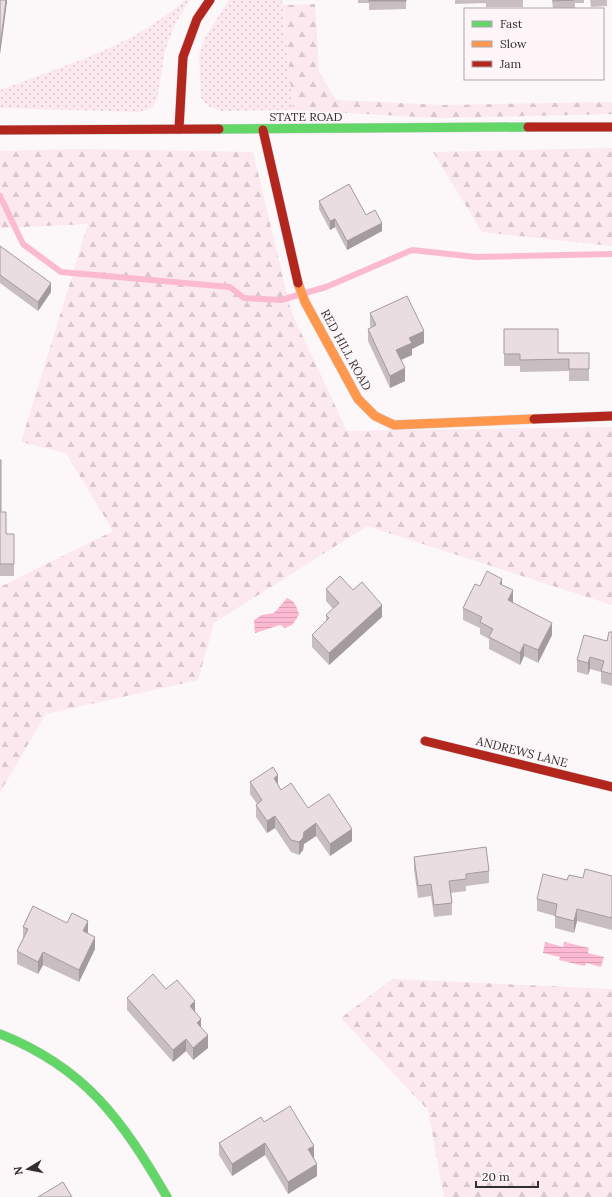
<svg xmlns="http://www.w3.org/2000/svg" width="612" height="1197" viewBox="0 0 612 1197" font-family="Lora,serif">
	<defs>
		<pattern id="green-dots" width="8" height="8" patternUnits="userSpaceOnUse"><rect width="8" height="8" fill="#fbe9ef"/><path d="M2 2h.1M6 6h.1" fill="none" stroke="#d8c8cd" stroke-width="1.8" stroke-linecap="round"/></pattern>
		<pattern id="forest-firs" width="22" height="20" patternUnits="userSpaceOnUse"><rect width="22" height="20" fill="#fbe9ef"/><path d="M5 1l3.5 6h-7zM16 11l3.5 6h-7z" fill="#d8c8cd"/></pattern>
		<pattern id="water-rules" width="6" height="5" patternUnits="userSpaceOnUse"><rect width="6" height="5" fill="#fbbad1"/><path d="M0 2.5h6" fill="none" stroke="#d8a0b4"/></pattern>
	</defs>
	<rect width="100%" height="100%" fill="#fcf7f9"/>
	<g fill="url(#green-dots)">
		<path d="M 185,0 L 190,0 L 176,22 L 165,50 L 157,100 L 151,108 L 140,112 L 0,108 L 0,90 C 65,65 133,47 185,0 Z"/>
		<polygon points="229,0 282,0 293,110 221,111 208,106 201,98 199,55 206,36"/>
	</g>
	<g fill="url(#forest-firs)">
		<polygon points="315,4 319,72 336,100 442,105 612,102 612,114 439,118 293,110 283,5"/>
		<polygon points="612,148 612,246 482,232 433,152"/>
		<polygon points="80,149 253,152 291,311 347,431 612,427 612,605 367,526 214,623 198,680 46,714 0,792 0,587 113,531 66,453 21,442 88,224 0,228 0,151"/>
		<polygon points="392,979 612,989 612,1197 444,1197 428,1110 341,1018"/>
	</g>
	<g fill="url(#water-rules)">
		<path d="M 287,598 C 295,601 297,607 299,615 L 292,625 L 285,628 L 280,625 L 255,633 L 254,620 L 262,615 L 274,613 Z"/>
		<polygon points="545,942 563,947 564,942 589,948 588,953 604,957 601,967 586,963 585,966 559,960 560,957 543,953"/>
	</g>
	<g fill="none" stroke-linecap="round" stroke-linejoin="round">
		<polyline stroke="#fbbad1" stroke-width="6" points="0,196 23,244 61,272 230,287 244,298 281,300 326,287 412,250 476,257 612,254"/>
		<g stroke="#d9d5d6" stroke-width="10">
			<g id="fast">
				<polyline points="219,129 528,127"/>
				<path d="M 0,1034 C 86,1068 122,1120 167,1197"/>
			</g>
		</g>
		<g stroke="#d9d5d6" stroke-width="10">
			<polyline id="slow" points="298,283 305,302 358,399 375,416 394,425 534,419"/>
		</g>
		<g stroke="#d9d5d6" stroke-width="10">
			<g id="jam">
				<polyline points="528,127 612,127"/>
				<polyline points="179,129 183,57 197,19 210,0"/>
				<polyline points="0,130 219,129"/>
				<polyline points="263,130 298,283"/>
				<polyline points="534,419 612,416"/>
				<polyline points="425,741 612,787"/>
			</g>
		</g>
		<use href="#fast" stroke="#63d668" stroke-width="9"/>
		<use href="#slow" stroke="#ff974d" stroke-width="9"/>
		<use href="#jam" stroke="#b3261e" stroke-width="9"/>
	</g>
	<g fill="#c8bec2">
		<polygon points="358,0 406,0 406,9 369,10 369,3 358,3"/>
		<polygon points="455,0 523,0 523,7 486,7 486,3 455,4"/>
		<polygon points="552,0 584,0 584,3 575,3 575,8 553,9"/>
		<polygon points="590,0 607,0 607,6 591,7"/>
		<polygon points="319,201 366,215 382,231 347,250 335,227 330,230 319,209"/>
		<polygon points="0,246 51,292 38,311 0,283"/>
		<polygon points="370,313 424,343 412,349 412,355 401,360 405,381 390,388 368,341 368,329 371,328 370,325"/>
		<polygon points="504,329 558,353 589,353 589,381 569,381 569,371 520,372 520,366 504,366"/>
		<polygon points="0,460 1,512 6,534 14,534 14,576 0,576"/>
		<polygon points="502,585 513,603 552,635 538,663 524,656 520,665 489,649 489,639 480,634 480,628 463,620 463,608 480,586"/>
		<polygon points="326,589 353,590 382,617 329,665 312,647 312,635 326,621 326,615 333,609 326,601"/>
		<polygon points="612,632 612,686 601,683 601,672 590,669 588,675 577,672 577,660 607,641"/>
		<polygon points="250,782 278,785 281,790 352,841 330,856 316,836 304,844 303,850 299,855 291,852 275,828 267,833 256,817 256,805 257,804 250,794"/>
		<polygon points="414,857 489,871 489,883 466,886 466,891 451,893 452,903 452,915 434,917 431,896 418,898 414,869"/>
		<polygon points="612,876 612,930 577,921 574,933 555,928 555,916 537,911 537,899 567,880 583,878"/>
		<polygon points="23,927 88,933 95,949 79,982 43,965 38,974 17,964 17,951 23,939"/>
		<polygon points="166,989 195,1011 201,1029 208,1048 193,1060 186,1051 173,1062 127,1010 127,998"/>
		<polygon points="264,1122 314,1158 317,1176 288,1194 265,1155 232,1176 219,1155 219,1143"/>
	</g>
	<g fill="#a39b9e">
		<polygon points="6,0 7,0 7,2 0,55 0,47"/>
		<polygon points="335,219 335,227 330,230 330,221"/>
		<polygon points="382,223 382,231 347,250 347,241"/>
		<polygon points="51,283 51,292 38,311 38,302"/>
		<polygon points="424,331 424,343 412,349 412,355 396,362 396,350 409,338"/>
		<polygon points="405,368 405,381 390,388 390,376"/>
		<polygon points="502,579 502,591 500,584"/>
		<polygon points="513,590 513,603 508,600"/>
		<polygon points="382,605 382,617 329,665 329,653"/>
		<polygon points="552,623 552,635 538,663 538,650"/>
		<polygon points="524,644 524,656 520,665 520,653"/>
		<polygon points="590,657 590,669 588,675 588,663"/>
		<polygon points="278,775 278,787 274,778"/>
		<polygon points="275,816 275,828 267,833 267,821"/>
		<polygon points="316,823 316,836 304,844 303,850 299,855 299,842 304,832"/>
		<polygon points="352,829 352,841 330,856 330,844"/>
		<polygon points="577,909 577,921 574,933 574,921"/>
		<polygon points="88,921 88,933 83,931"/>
		<polygon points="95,937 95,949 79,982 79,970"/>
		<polygon points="43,952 43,965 38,974 38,962"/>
		<polygon points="195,1001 195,1013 190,1006"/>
		<polygon points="201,1019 201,1031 197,1023"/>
		<polygon points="208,1035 208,1048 193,1060 193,1048"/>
		<polygon points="186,1039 186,1051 173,1062 173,1050"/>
		<polygon points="265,1143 265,1155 232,1176 232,1164"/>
		<polygon points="314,1146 314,1158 308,1161 308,1149"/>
		<polygon points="317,1164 317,1176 288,1194 288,1182"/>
	</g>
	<g fill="#e9dde1" stroke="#a39b9e">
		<polygon points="0,0 6,0 0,47"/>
		<rect x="369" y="0" width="37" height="1"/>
		<polygon points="553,0 574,0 553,1"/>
		<polygon points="349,184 366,215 375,210 382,223 347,241 335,219 330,221 319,201"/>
		<polygon points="0,246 51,283 38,302 0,275"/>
		<polygon points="407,296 424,331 409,338 412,343 396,350 405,368 390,376 368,329 376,325 370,313"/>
		<polygon points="504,329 558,329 558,353 589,353 589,369 569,369 569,359 520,360 520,354 504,354"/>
		<polygon points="0,460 1,460 1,512 6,512 6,534 14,534 14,564 0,564"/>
		<polygon points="487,571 502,579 500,584 513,590 508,600 552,623 538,650 524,644 520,653 489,637 493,629 480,622 482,617 463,608 475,584 480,586"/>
		<polygon points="340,576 353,590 362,582 382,605 329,653 312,635 329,618 326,615 339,603 326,589"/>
		<polygon points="609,632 612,632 612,674 601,671 604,661 590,657 588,663 577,660 584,635 607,641"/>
		<polygon points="273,767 278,775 274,778 281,790 291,783 308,808 329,794 352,829 330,844 316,823 304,832 303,838 299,842 291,840 275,816 267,821 256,805 262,800 250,782"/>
		<polygon points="486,847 489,871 466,874 466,879 449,881 452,903 434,905 431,884 418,886 414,857"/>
		<polygon points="585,869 612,876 612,918 577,909 574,921 555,916 557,904 537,899 543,874 567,880 569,875 583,878"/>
		<polygon points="33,906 67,923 72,913 88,921 83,931 95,937 79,970 43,952 38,962 17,951 28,929 23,927"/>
		<polygon points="153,974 166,989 177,980 195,1001 190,1006 201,1019 197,1023 208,1035 193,1048 186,1039 173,1050 127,998"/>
		<polygon points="290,1106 314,1146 308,1149 317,1164 288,1182 265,1143 232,1164 219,1143 261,1117 264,1122"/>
		<polygon points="63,1182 72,1197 38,1197"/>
	</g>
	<g text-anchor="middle" stroke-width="3" stroke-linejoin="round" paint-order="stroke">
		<g font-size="12" fill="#322f2f" stroke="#fef5f8">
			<text x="306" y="121">STATE ROAD</text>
			<text transform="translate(346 350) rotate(61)" y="4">RED HILL ROAD</text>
			<text transform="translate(522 752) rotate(14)" y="4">ANDREWS LANE</text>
		</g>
	</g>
	<rect x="464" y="8" width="140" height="72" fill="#fef5f8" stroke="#aca6a8"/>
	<rect x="472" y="21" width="20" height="6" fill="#63d668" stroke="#aca6a8"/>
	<text x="500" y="28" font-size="12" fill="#322f2f">Fast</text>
	<rect x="472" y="41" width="20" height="6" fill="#ff974d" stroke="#aca6a8"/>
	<text x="500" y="48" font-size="12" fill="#322f2f">Slow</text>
	<rect x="472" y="61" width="20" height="6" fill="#b3261e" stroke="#aca6a8"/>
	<text x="500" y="68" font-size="12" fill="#322f2f">Jam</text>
	<g transform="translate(28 1169) rotate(260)" stroke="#fef5f8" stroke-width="3" paint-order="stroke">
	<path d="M0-3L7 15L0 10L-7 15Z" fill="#322f2f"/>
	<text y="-6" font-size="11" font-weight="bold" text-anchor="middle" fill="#322f2f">N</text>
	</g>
	<path d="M476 1181v6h62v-6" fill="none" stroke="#322f2f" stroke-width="2"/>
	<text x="482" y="1181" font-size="12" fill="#322f2f" stroke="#fef5f8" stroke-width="3" paint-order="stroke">20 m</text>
</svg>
